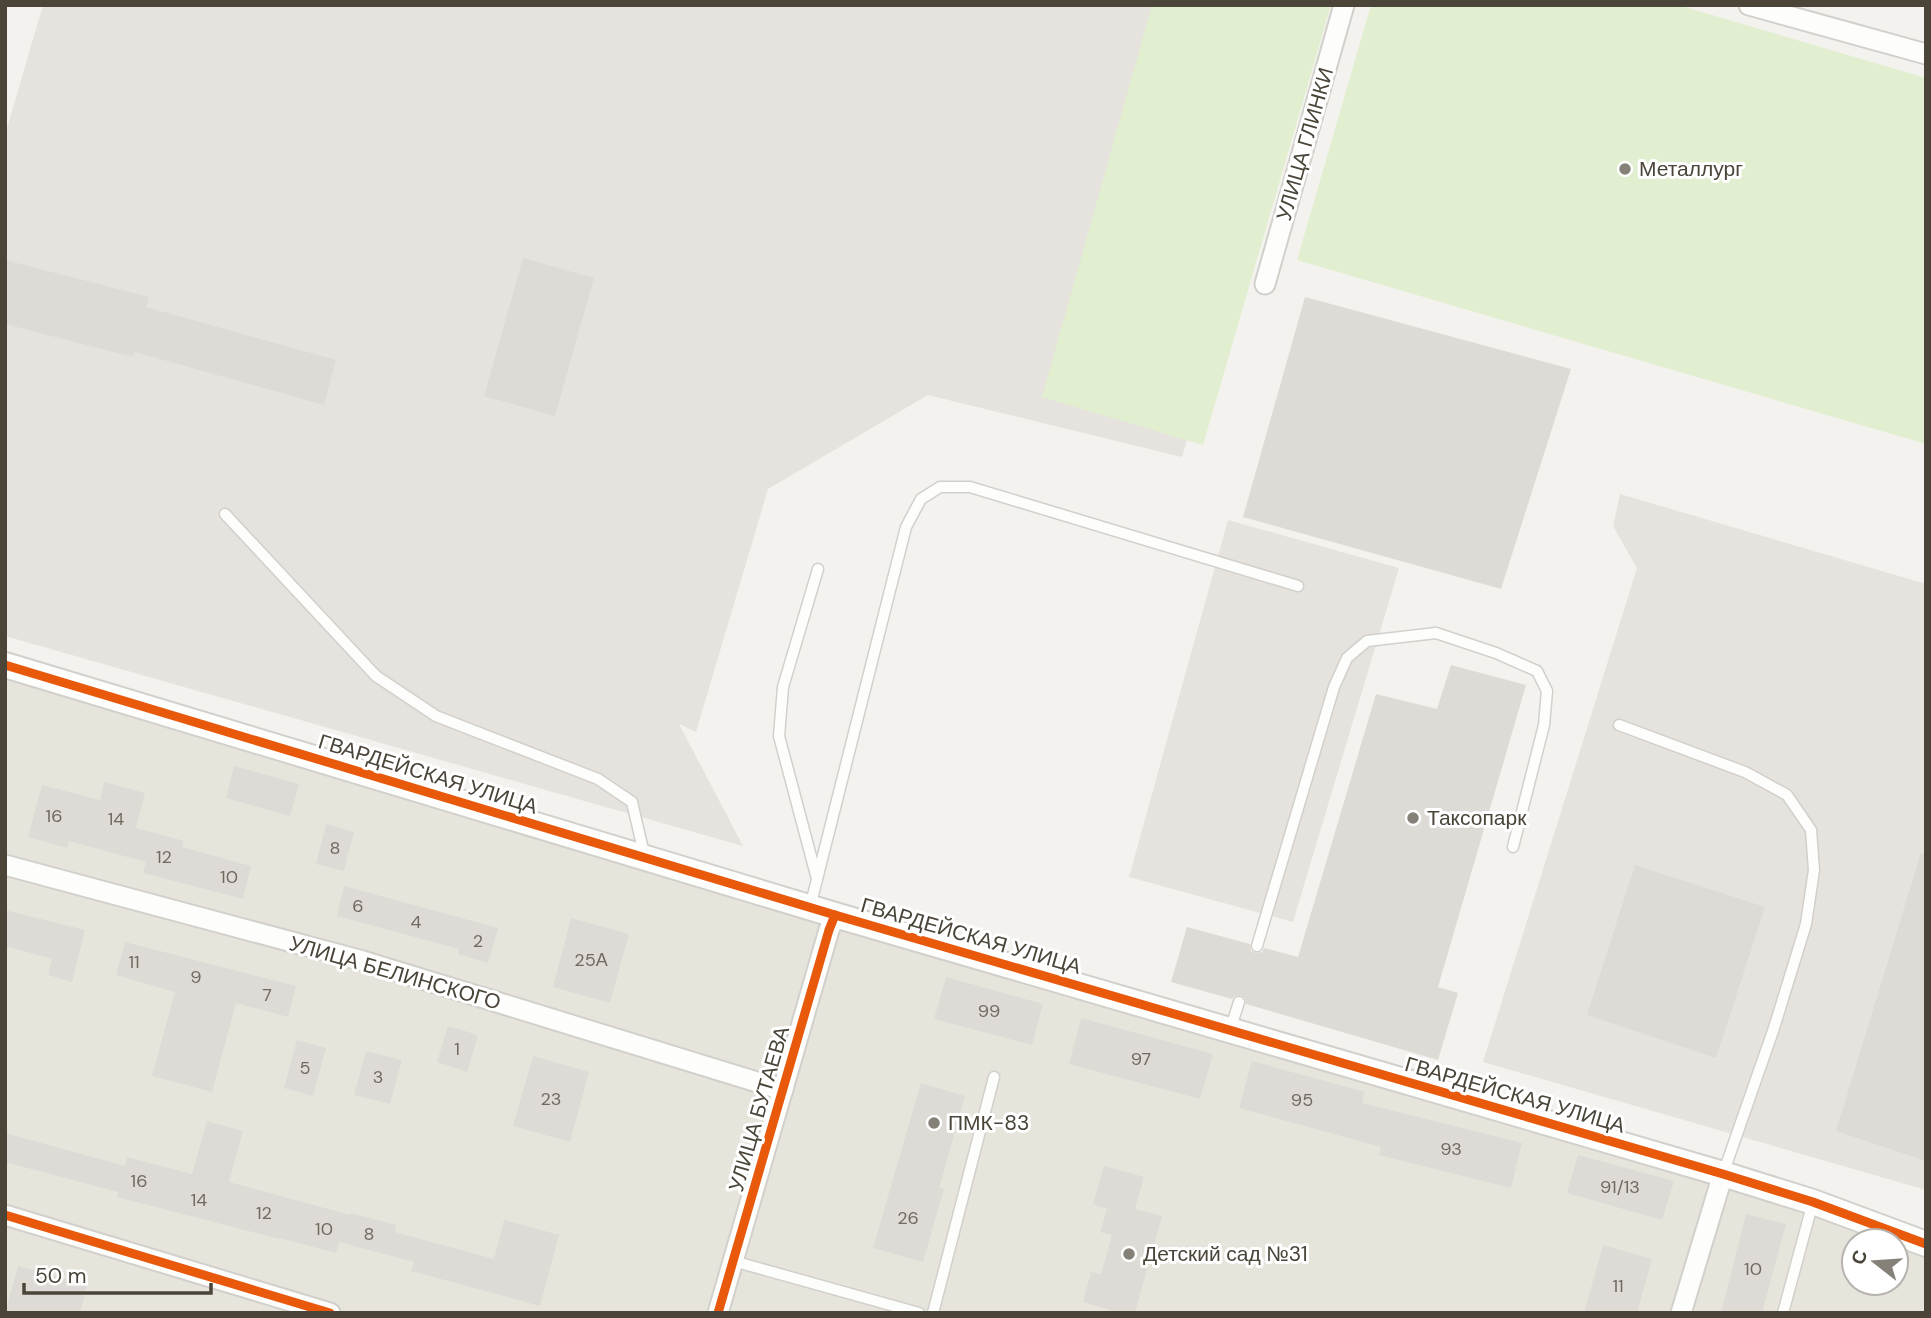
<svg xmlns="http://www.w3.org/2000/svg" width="1931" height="1318" viewBox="0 0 1931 1318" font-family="'DM Sans',sans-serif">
	<rect width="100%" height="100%" fill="#f4f2ee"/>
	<path fill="#e7e4dc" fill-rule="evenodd" d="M 5,665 L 1926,1244 L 1926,1313 L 5,1313 ZM 1854,1241 L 1896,1241 L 1896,1283 L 1854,1283 Z"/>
	<g fill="#e6e2de">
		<polygon points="43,5 1312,5 1182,457 928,395 768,489 696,732 679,724 743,846 5,636 5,135"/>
		<polygon points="1620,494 1926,584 1926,1190 1483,1062 1637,568 1613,526"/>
	</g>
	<g fill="#e1eecf">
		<polygon points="1152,5 1331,5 1203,445 1042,397"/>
		<polygon points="1371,5 1678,5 1926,78 1926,444 1297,260"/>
	</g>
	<polygon fill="#e6e3df" points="1228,520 1399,568 1293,922 1129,877"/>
	<g fill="#dedbd6">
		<polygon points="523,258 594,278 555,416 484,396"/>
		<polygon points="5,260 149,297 146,307 336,360 324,405 135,352 133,357 5,324"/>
		<polygon points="1305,297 1571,369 1501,589 1243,517"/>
		<polygon points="1451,665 1526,685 1438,987 1458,993 1438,1060 1246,1004 1245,998 1241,995 1235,996 1232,999 1171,982 1187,927 1250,944 1251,951 1256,953 1262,952 1264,948 1298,957 1376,694 1437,709"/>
		<polygon points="234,766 299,784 290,816 226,798"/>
		<polygon points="104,782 145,793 136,828 184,841 182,847 251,866 243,899 143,873 146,862 69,841 67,848 28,837 42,785 100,800"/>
		<polygon points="326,824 354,832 344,871 316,864"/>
		<polygon points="1921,853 1926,854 1926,1161 1836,1131"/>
		<polygon points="1635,865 1765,907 1716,1058 1587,1015"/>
		<polygon points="344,886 498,928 488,963 458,954 459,949 337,916"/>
		<polygon points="5,910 85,930 72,982 48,975 52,959 5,946"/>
		<polygon points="571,918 629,934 610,1003 553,987"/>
		<polygon points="125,942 296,986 288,1017 236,1003 212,1092 152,1076 175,992 116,975"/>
		<polygon points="946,977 1043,1004 1032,1045 934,1019"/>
		<polygon points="1081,1018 1213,1054 1200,1099 1069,1064"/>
		<polygon points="448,1026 478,1035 467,1072 437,1062"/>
		<polygon points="297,1040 326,1048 313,1096 284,1088"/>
		<polygon points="366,1051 402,1060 390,1104 354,1095"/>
		<polygon points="533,1056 589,1072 570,1142 513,1126"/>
		<polygon points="1252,1061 1365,1092 1362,1103 1522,1143 1511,1188 1379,1155 1381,1147 1239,1108"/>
		<polygon points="921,1083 965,1096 939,1188 944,1189 923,1262 873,1248"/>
		<polygon points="207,1121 243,1131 229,1182 350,1215 351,1213 396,1225 395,1232 494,1259 504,1220 559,1235 540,1306 411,1271 414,1262 339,1242 336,1253 279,1238 279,1239 117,1197 118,1192 5,1162 5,1133 125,1166 127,1157 192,1174"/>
		<polygon points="1578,1155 1674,1181 1662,1220 1567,1193"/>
		<polygon points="1104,1166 1144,1177 1135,1209 1162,1216 1135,1313 1121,1313 1083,1302 1091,1272 1101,1274 1112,1235 1100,1232 1107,1209 1093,1204"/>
		<polygon points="1746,1214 1786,1224 1762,1313 1721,1313"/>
		<polygon points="1603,1245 1652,1259 1637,1313 1584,1313"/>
		<polygon points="18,1266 87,1285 80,1313 5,1313"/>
	</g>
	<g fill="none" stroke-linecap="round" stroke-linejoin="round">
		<g stroke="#d2d0cb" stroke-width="13">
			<g id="service">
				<polyline points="225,514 376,676 436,716 598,779 632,802 644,854"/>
				<polyline points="1619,725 1745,772 1787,795 1811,830 1814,870 1806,924 1774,1028 1723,1174"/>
				<polyline points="817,879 779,736 783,687 818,569"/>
				<polyline points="810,907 906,527 921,499 940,487 970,487 1298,586"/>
				<polyline points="1257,946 1334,687 1347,658 1367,641 1436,633 1496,653 1537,671 1547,691 1544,725 1513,847"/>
				<polyline points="1230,1030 1239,1002"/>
				<polyline points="733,1261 919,1313"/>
				<polyline points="933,1313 994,1077"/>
				<polyline points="1783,1313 1813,1202"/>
			</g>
		</g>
		<g stroke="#d2d0cb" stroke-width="23">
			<g id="minor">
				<polyline points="1749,5 1926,54"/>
				<polyline points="1265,284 1344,5"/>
				<polyline points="5,865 363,961 783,1090"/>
				<polyline points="5,1215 330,1313"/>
				<polyline points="718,1313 829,930 835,915"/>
				<polyline points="1681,1313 1723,1174"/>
			</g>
		</g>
		<g stroke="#d2d0cb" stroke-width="28">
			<polyline id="tertiary" points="5,665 835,915 1723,1174 1813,1202 1926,1244"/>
		</g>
		<use href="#service" stroke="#fdfdfc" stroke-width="10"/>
		<use href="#minor" stroke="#fdfdfc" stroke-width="19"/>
		<use href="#tertiary" stroke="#fdfdfc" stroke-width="24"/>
		<g stroke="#fff" stroke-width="13">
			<g id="cycleway">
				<polyline points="5,665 835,915 1723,1174 1813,1202 1926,1244"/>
				<polyline points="5,1215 330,1313"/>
				<polyline points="718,1313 829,930 835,915"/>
			</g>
		</g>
		<use href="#cycleway" stroke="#e8590c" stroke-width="9"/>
	</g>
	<g fill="#868178" stroke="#fff" stroke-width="2.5">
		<circle cx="1625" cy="169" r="7"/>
		<circle cx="1413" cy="818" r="7"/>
		<circle cx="934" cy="1123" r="7"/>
		<circle cx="1129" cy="1254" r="7"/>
	</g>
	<g text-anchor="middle" stroke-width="6" stroke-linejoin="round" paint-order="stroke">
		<g font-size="18" fill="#706a61">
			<text x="54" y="822">16</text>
			<text x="116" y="825">14</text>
			<text x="335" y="854">8</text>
			<text x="164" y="863">12</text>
			<text x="229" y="883">10</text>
			<text x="358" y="912">6</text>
			<text x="416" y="928">4</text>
			<text x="478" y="947">2</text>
			<text x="591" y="966">25А</text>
			<text x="134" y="968">11</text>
			<text x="196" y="983">9</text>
			<text x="267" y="1001">7</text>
			<text x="989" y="1017">99</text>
			<text x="457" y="1055">1</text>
			<text x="1141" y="1065">97</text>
			<text x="305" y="1074">5</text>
			<text x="378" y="1083">3</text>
			<text x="551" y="1105">23</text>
			<text x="1302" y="1106">95</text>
			<text x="1451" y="1155">93</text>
			<text x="139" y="1187">16</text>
			<text x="1620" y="1193">91/13</text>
			<text x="199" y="1206">14</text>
			<text x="264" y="1219">12</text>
			<text x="908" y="1224">26</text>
			<text x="324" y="1235">10</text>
			<text x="369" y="1240">8</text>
			<text x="1753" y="1275">10</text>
			<text x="1618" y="1292">11</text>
		</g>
		<g font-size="21" fill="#4b4439" stroke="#fff">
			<text transform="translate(1305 144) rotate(-74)" y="7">УЛИЦА ГЛИНКИ</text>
			<text transform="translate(428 774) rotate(17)" y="7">ГВАРДЕЙСКАЯ УЛИЦА</text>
			<text transform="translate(971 936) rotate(16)" y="7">ГВАРДЕЙСКАЯ УЛИЦА</text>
			<text transform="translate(395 973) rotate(16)" y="7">УЛИЦА БЕЛИНСКОГО</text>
			<text transform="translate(1515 1095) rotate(16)" y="7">ГВАРДЕЙСКАЯ УЛИЦА</text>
			<text transform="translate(759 1109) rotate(-74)" y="7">УЛИЦА БУТАЕВА</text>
		</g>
		<g font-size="21" fill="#4b4439" stroke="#fff" text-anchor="start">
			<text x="1639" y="176">Металлург</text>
			<text x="1427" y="825">Таксопарк</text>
			<text x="948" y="1130">ПМК-83</text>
			<text x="1143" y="1261">Детский сад №31</text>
		</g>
	</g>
	<rect width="1931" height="1318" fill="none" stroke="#4b4439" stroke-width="14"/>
	<g transform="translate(1875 1262) rotate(287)"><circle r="33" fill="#ffffff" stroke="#b7b4b0" stroke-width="2"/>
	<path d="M0-5L12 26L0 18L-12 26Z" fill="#868178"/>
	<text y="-10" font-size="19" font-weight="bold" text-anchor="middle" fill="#4b4439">С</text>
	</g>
	<path d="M24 1283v10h187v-10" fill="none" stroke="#4b4439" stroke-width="3.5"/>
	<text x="35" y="1283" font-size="21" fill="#4b4439" stroke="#ffffff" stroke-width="5" paint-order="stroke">50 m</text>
</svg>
